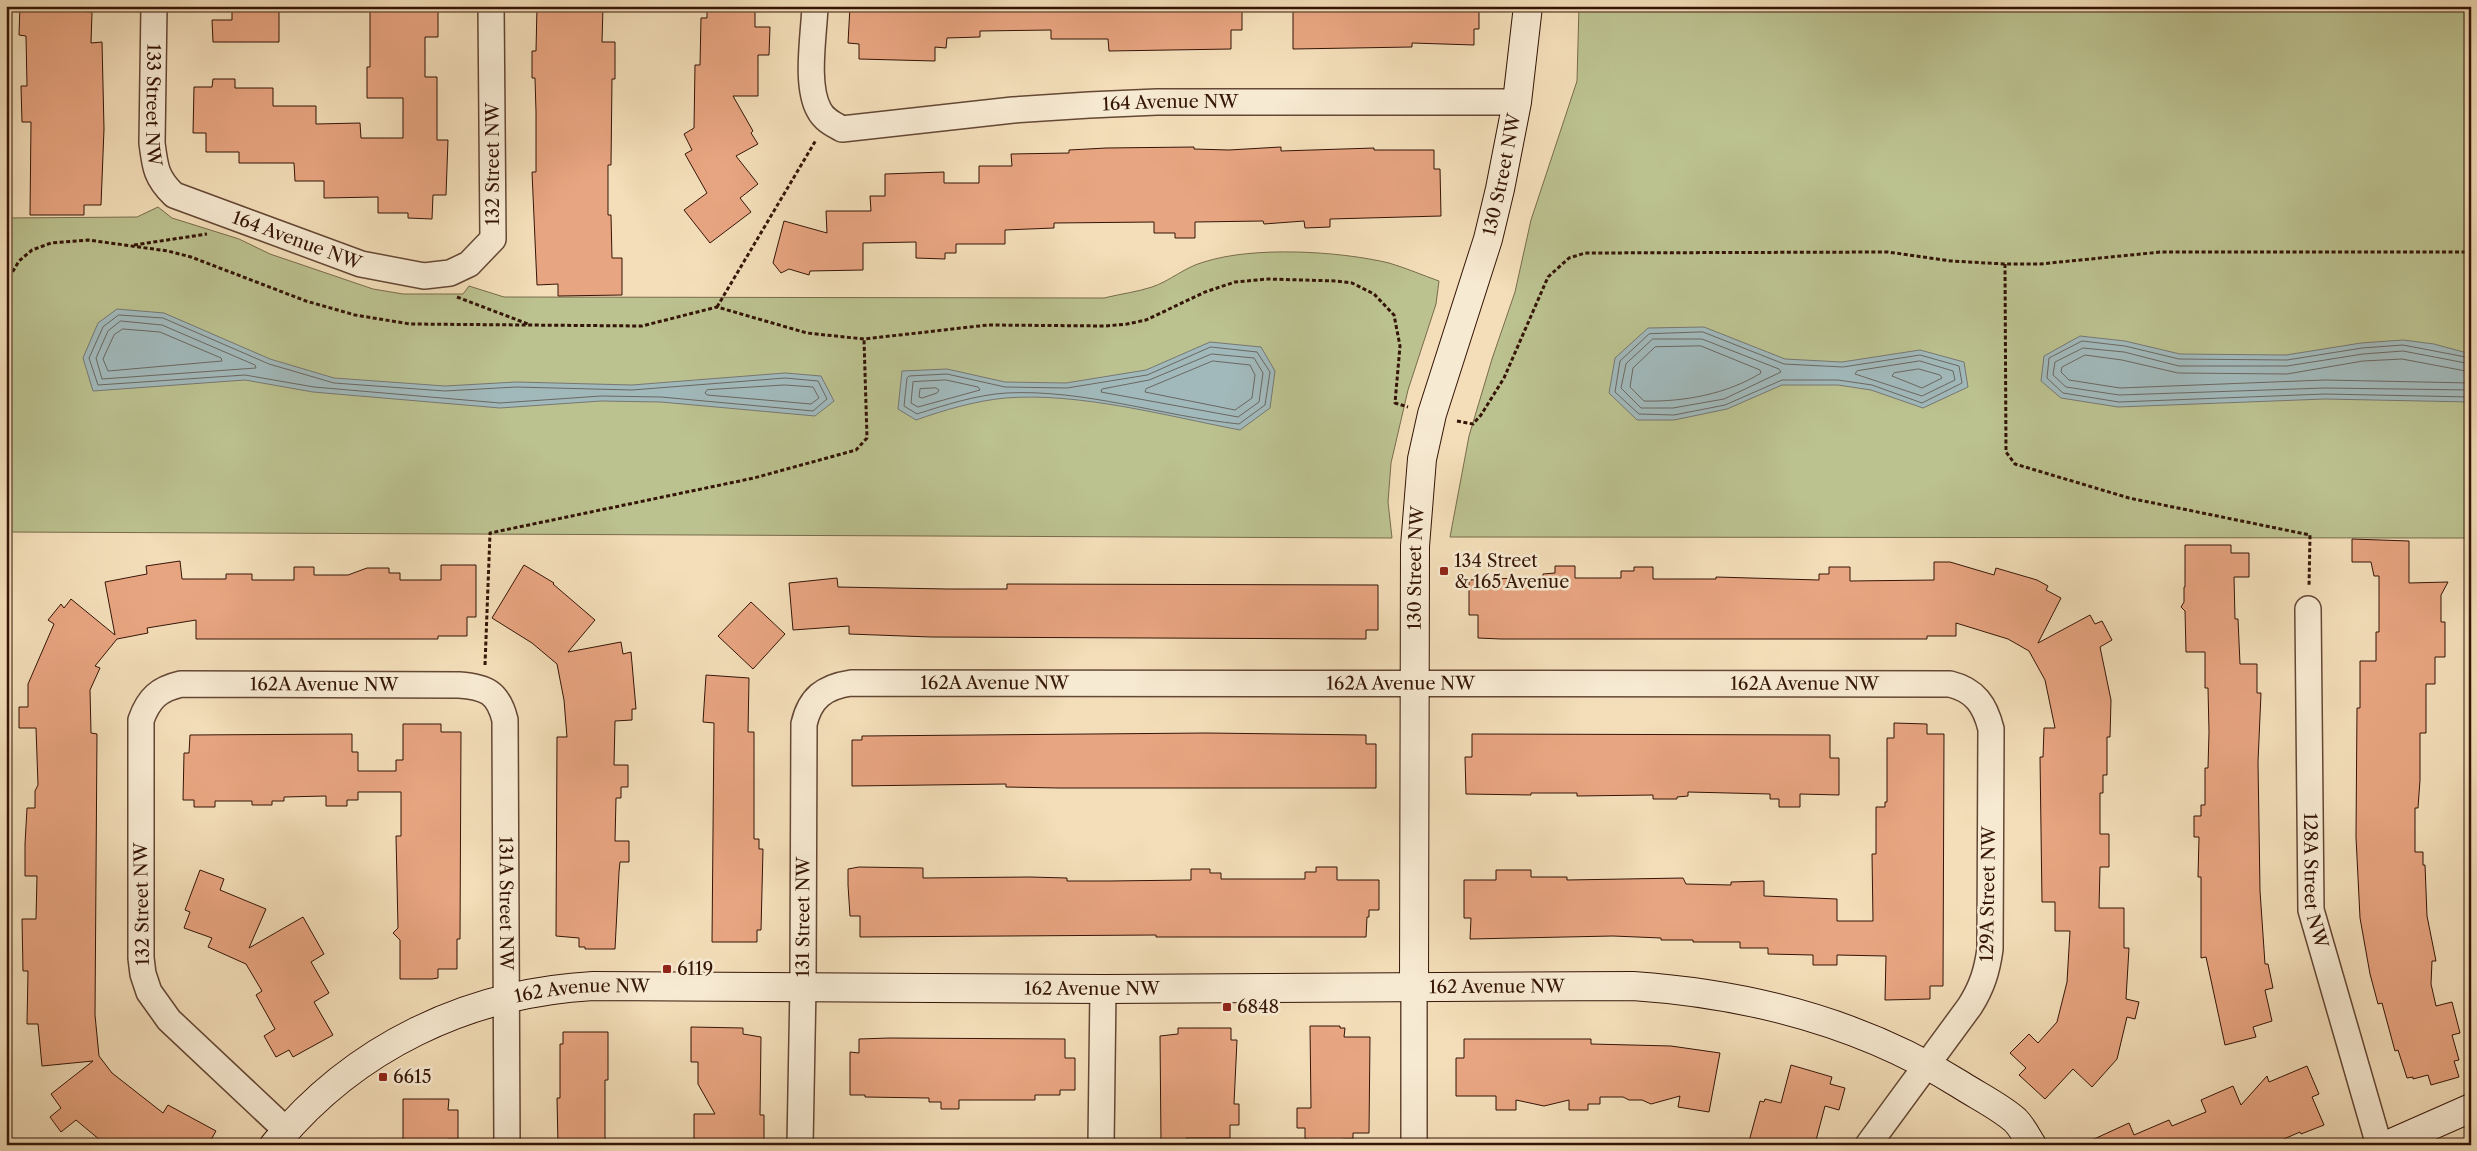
<svg xmlns="http://www.w3.org/2000/svg" width="2477" height="1151" viewBox="0 0 2477 1151" font-family="'Libre Caslon Text',serif">
	<rect width="100%" height="100%" fill="#f3deb9"/>
	<filter id="stains"><feTurbulence type="fractalNoise" baseFrequency=".004" numOctaves="4"/><feColorMatrix values="0 0 0 0 .2 0 0 0 0 .09 0 0 0 0 .02 0 0 0 .5 -.17"/></filter>
	<radialGradient id="worn" r=".72"><stop offset=".6" stop-color="#630" stop-opacity="0"/><stop offset="1" stop-color="#630" stop-opacity=".3"/></radialGradient>
	<g fill="#bbc18f" stroke="#786b4b">
		<polygon points="1579,6 2471,6 2471,538 1450,537 1469,436 1492,359 1515,292 1531,220 1577,81"/>
		<path d="M 158,207 L 172,218 L 239,239 L 270,254 L 373,289 L 403,294 L 463,294 L 469,286 L 504,297 L 1104,298 C 1120,294 1137,292 1152,287 C 1170,281 1185,267 1204,262 C 1253,246 1339,251 1389,263 C 1406,268 1422,275 1439,281 L 1436,304 L 1408,390 L 1391,463 L 1388,502 L 1392,538 L 6,532 L 6,218 L 137,217 Z"/>
	</g>
	<g fill="#a1b9bb" stroke="#767773">
		<polygon points="117,309 164,313 270,359 334,378 445,386 516,382 632,385 785,373 821,376 834,401 815,416 661,402 601,401 500,408 313,392 245,380 93,391 83,358 98,323"/>
		<polygon points="1704,327 1785,359 1842,362 1920,350 1964,362 1968,387 1923,408 1871,390 1838,385 1782,385 1727,409 1674,420 1637,420 1609,393 1615,358 1648,328"/>
		<polygon points="2080,336 2125,341 2180,354 2286,355 2361,343 2403,340 2434,344 2471,354 2471,402 2325,399 2118,407 2061,398 2041,381 2044,356"/>
		<path d="M 1210,342 L 1261,347 L 1275,371 L 1270,408 L 1240,430 C 1167,416 1079,392 1005,398 C 975,401 944,410 916,420 L 898,409 L 902,371 L 947,369 L 1005,382 L 1066,383 L 1146,370 Z"/>
	</g>
	<g fill="none" stroke-linecap="round" stroke-linejoin="round">
		<g stroke="#6b6761" stroke-width="1">
			<polygon points="119,315 163,318 269,364 334,383 445,391 516,387 632,390 785,378 818,381 827,399 813,411 661,397 601,396 500,403 314,387 245,375 98,385 89,358 103,327"/>
			<polygon points="121,321 162,325 255,365 256,368 102,379 96,358 108,331"/>
			<polygon points="123,329 160,332 221,358 222,361 108,371 103,359 114,335"/>
			<polygon points="1703,332 1784,364 1843,367 1920,355 1959,366 1962,383 1922,403 1872,385 1838,380 1782,380 1725,405 1674,415 1639,414 1615,392 1620,361 1649,334"/>
			<polygon points="1653,339 1702,339 1779,369 1781,372 1724,399 1673,408 1641,408 1621,388 1626,364"/>
			<path d="M 1701,346 L 1760,370 L 1761,373 C 1727,394 1684,402 1644,401 L 1630,387 L 1633,368 L 1655,347 Z"/>
			<path d="M 1211,347 L 1257,352 L 1270,372 L 1265,405 L 1239,424 C 1161,416 1085,389 1006,393 C 976,395 945,405 917,414 L 904,406 L 907,378 L 909,376 L 947,374 L 1005,387 L 1067,388 L 1147,375 Z"/>
			<polygon points="1212,354 1254,358 1263,373 1259,402 1238,417 1101,392 1102,389 1149,380"/>
			<polyline points="2471,358 2403,345 2362,348 2287,360 2179,359 2125,346 2082,341 2049,358 2047,378 2063,393 2119,402 2325,394 2471,397"/>
			<polygon points="1213,361 1250,365 1255,375 1252,398 1235,410 1145,392 1146,389"/>
			<polygon points="1920,361 1953,371 1955,380 1922,396 1855,374 1857,371"/>
			<polyline points="2471,364 2403,351 2363,354 2287,366 2179,366 2124,352 2083,348 2055,362 2053,375 2066,387 2119,395 2325,388 2471,390"/>
			<polygon points="1919,369 1940,375 1942,378 1922,388 1892,376 1894,373"/>
			<polyline points="2471,372 2402,359 2363,361 2287,374 2178,373 2122,360 2085,355 2062,367 2061,372 2069,380 2120,388 2325,380 2471,383"/>
			<polygon points="946,380 978,387 980,390 918,407 911,403 913,382"/>
			<polygon points="785,385 813,387 819,398 811,404 707,395 705,393 707,390"/>
			<polygon points="936,388 939,390 937,393 922,398 919,397 920,389"/>
		</g>
	</g>
	<g fill="#e8a581" stroke="#351507">
		<polygon points="20,6 74,6 74,11 92,12 91,43 102,42 104,129 101,205 84,205 84,215 30,215 31,122 22,122 21,86 27,86 26,36 19,35"/>
		<polygon points="232,6 279,6 279,42 213,42 212,20 232,20"/>
		<polygon points="537,6 603,6 602,42 615,42 615,79 612,79 611,165 608,165 608,215 611,215 612,258 622,258 622,295 558,296 558,284 537,285 532,172 536,172 536,112 535,78 532,78 532,51 536,51"/>
		<polygon points="707,6 755,6 755,27 770,27 769,55 758,55 758,96 733,96 753,131 751,133 758,144 736,156 758,184 740,198 751,212 710,243 684,210 707,193 685,154 692,150 684,134 694,128 695,65 700,65 701,18 707,18"/>
		<polygon points="850,6 1242,6 1242,30 1231,30 1231,49 1109,51 1108,39 1051,39 1051,30 980,31 980,37 947,38 946,48 935,47 935,61 859,59 859,44 848,43"/>
		<polygon points="1293,6 1479,6 1479,29 1474,29 1474,45 1412,43 1412,47 1293,49"/>
		<polygon points="370,10 438,11 438,37 425,37 425,77 437,77 437,140 448,140 446,195 433,195 432,219 408,218 408,213 378,213 378,197 324,198 324,181 295,181 294,163 239,163 239,152 206,152 206,133 193,133 194,87 212,87 213,79 235,79 235,88 273,88 273,106 316,106 316,124 360,123 361,138 403,138 403,98 367,98 367,67 370,67"/>
		<polygon points="1194,147 1194,149 1229,150 1281,147 1281,151 1374,148 1374,150 1434,150 1434,169 1440,169 1441,216 1330,219 1330,227 1305,228 1304,221 1264,224 1263,221 1195,222 1195,238 1175,238 1175,233 1154,233 1154,222 1054,223 1054,228 1005,230 1005,244 956,244 956,253 945,253 945,259 916,258 916,242 863,243 863,270 810,271 809,275 789,269 781,273 773,263 784,221 827,233 826,211 871,211 870,196 885,196 885,174 944,172 944,183 979,183 979,166 1012,166 1011,154 1069,153 1069,150 1106,148"/>
		<polygon points="2352,539 2409,541 2409,583 2448,582 2441,595 2441,622 2445,622 2445,657 2435,657 2435,684 2426,684 2426,733 2420,733 2420,780 2418,808 2415,808 2415,852 2423,852 2423,865 2425,865 2427,916 2436,961 2432,961 2431,984 2436,1006 2452,1002 2460,1033 2452,1035 2459,1060 2454,1061 2459,1077 2431,1085 2428,1075 2413,1079 2413,1077 2407,1078 2398,1050 2395,1051 2382,1003 2378,1004 2370,974 2360,918 2356,837 2357,708 2360,708 2360,661 2376,661 2376,632 2379,632 2379,576 2374,576 2371,562 2352,562"/>
		<polygon points="2185,545 2231,545 2231,553 2249,553 2249,577 2234,577 2235,619 2238,619 2240,664 2257,664 2257,693 2261,693 2258,762 2260,891 2265,964 2268,964 2273,988 2265,990 2272,1021 2253,1027 2256,1037 2225,1045 2206,957 2201,958 2201,877 2198,877 2199,837 2194,837 2194,816 2201,816 2201,805 2205,805 2205,768 2208,768 2209,732 2208,688 2205,688 2205,652 2186,652 2185,611 2181,607 2184,602 2184,587 2185,587"/>
		<polygon points="180,561 182,579 226,579 226,574 252,574 252,580 294,580 294,567 314,567 314,575 348,575 367,568 389,568 389,573 400,573 400,580 441,580 441,565 476,565 476,617 467,617 467,636 438,636 438,639 196,639 196,620 147,628 148,633 117,639 95,666 100,668 90,690 91,733 97,734 95,1015 99,1056 112,1073 163,1113 168,1105 216,1131 208,1145 106,1145 76,1120 61,1132 50,1117 61,1108 51,1094 93,1061 42,1066 38,1024 27,1024 28,971 23,971 22,919 36,919 37,876 25,876 25,844 27,808 35,808 35,791 38,785 36,728 19,728 19,707 28,707 28,684 54,624 48,620 61,604 64,608 71,599 115,635 105,582 147,574 146,566"/>
		<polygon points="1934,562 1950,562 1994,575 1996,568 2037,580 2048,586 2046,590 2061,598 2038,643 2090,615 2095,624 2102,621 2112,640 2100,647 2111,700 2110,737 2107,737 2107,775 2103,775 2103,793 2100,793 2100,834 2109,834 2109,867 2100,867 2099,908 2124,908 2124,948 2129,948 2126,999 2139,1002 2135,1019 2127,1017 2117,1059 2092,1087 2073,1069 2045,1099 2019,1075 2026,1068 2010,1053 2029,1034 2038,1043 2057,1022 2067,982 2070,931 2055,931 2055,902 2042,902 2040,757 2043,757 2044,728 2055,728 2045,680 2029,651 2008,639 1956,623 1956,636 1927,636 1927,639 1501,639 1478,638 1478,615 1469,615 1469,580 1543,577 1543,574 1555,573 1555,566 1575,566 1575,578 1621,578 1621,571 1634,571 1634,567 1653,567 1653,579 1716,579 1716,577 1819,580 1819,574 1829,574 1829,567 1850,567 1850,581 1934,580"/>
		<polygon points="524,565 554,583 553,584 595,620 568,652 621,642 623,654 631,652 636,709 632,709 632,720 615,721 614,765 628,765 628,787 621,787 621,798 616,798 615,841 629,841 629,862 620,862 619,872 615,949 585,949 585,947 579,947 579,938 556,936 557,737 567,737 564,700 557,664 532,643 492,618"/>
		<polygon points="837,578 838,587 947,589 1007,589 1007,584 1378,585 1378,630 1366,630 1366,639 931,637 849,634 849,626 793,630 789,583"/>
		<polygon points="751,602 785,634 753,669 718,636"/>
		<polygon points="706,675 749,678 748,732 754,732 754,839 759,839 759,849 763,849 761,930 757,930 757,942 712,942 714,723 703,722"/>
		<polygon points="1894,723 1927,724 1927,734 1944,734 1943,986 1930,986 1930,999 1885,1000 1886,956 1837,955 1837,965 1813,965 1813,955 1768,954 1768,948 1740,948 1740,942 1693,942 1693,940 1661,940 1661,938 1613,936 1470,939 1471,918 1464,918 1464,880 1496,880 1496,870 1531,870 1531,877 1567,877 1567,880 1683,878 1686,884 1731,885 1731,882 1764,881 1764,896 1837,899 1837,921 1873,921 1872,854 1876,854 1876,807 1885,807 1885,802 1887,802 1887,738 1894,738"/>
		<polygon points="403,724 441,724 441,732 461,732 460,939 457,939 457,969 438,969 438,978 432,979 400,979 400,940 393,933 398,928 396,836 401,836 401,792 358,792 358,800 347,800 347,806 326,806 326,796 284,797 284,801 272,801 272,805 252,805 252,801 215,801 215,807 194,807 194,800 183,800 184,753 189,753 190,735 352,734 352,752 358,752 358,771 396,771 396,760 403,760"/>
		<polygon points="1206,733 1366,735 1366,744 1376,744 1376,788 1059,788 1006,787 1006,784 852,786 852,740 862,740 862,736"/>
		<polygon points="1472,734 1830,735 1830,758 1839,758 1839,795 1800,794 1800,807 1779,807 1779,799 1770,799 1770,794 1688,792 1688,796 1677,797 1677,799 1653,799 1653,795 1577,796 1577,793 1531,793 1531,795 1466,794 1465,757 1472,757"/>
		<polygon points="859,867 923,868 923,878 1030,877 1067,878 1067,881 1109,881 1191,880 1191,869 1210,869 1210,873 1221,873 1221,879 1305,879 1305,872 1316,872 1316,867 1337,867 1337,880 1379,880 1379,910 1369,910 1369,917 1367,917 1366,937 1156,937 1156,935 860,937 860,916 850,916 848,885 848,869"/>
		<polygon points="200,870 224,879 220,890 266,909 249,948 303,917 324,954 311,962 329,993 314,1002 333,1035 293,1057 289,1050 276,1057 264,1036 275,1029 256,995 262,991 246,964 208,947 212,938 184,928 190,912 185,910"/>
		<polygon points="1310,1026 1340,1026 1340,1028 1345,1028 1344,1037 1370,1037 1369,1133 1353,1133 1353,1139 1343,1139 1343,1145 1308,1145 1308,1139 1305,1139 1305,1128 1297,1128 1297,1108 1311,1108"/>
		<polygon points="691,1027 743,1028 743,1034 761,1037 760,1115 764,1115 764,1140 740,1140 740,1145 694,1145 694,1114 715,1114 698,1084 698,1062 691,1062"/>
		<polygon points="1178,1028 1231,1028 1231,1040 1237,1040 1234,1104 1239,1104 1239,1125 1230,1125 1230,1138 1186,1138 1186,1143 1161,1143 1160,1036 1178,1034"/>
		<polygon points="563,1032 608,1032 608,1080 605,1080 605,1145 558,1145 557,1098 560,1098 560,1044 563,1044"/>
		<polygon points="889,1038 1065,1039 1065,1058 1075,1058 1075,1090 1060,1090 1060,1095 1035,1095 1035,1100 959,1100 959,1109 941,1109 941,1102 929,1102 929,1098 865,1097 865,1095 850,1095 850,1052 859,1053 859,1039"/>
		<polygon points="1464,1039 1591,1039 1591,1044 1671,1046 1720,1053 1709,1112 1678,1107 1680,1096 1651,1104 1642,1100 1629,1100 1623,1097 1600,1097 1600,1104 1588,1104 1588,1110 1569,1110 1569,1100 1544,1106 1516,1100 1516,1110 1496,1110 1496,1096 1456,1096 1456,1058 1464,1058"/>
		<polygon points="1791,1065 1832,1077 1830,1084 1845,1088 1839,1110 1825,1106 1815,1144 1805,1141 1805,1145 1748,1145 1760,1101 1764,1102 1765,1099 1781,1103"/>
		<polygon points="2307,1066 2319,1094 2312,1097 2324,1125 2301,1134 2300,1132 2270,1145 2081,1145 2129,1123 2134,1135 2169,1120 2172,1126 2206,1112 2201,1100 2233,1086 2241,1105 2267,1076 2269,1082"/>
		<polygon points="403,1099 449,1099 448,1110 458,1110 458,1139 448,1139 448,1145 403,1145"/>
	</g>
	<g fill="none" stroke-linecap="round" stroke-linejoin="round">
		<g stroke="#644734" stroke-width="28">
			<g id="street">
				<path id="s1" d="M 154,6 L 152,143 C 155,167 156,178 174,195 L 361,264 L 424,276 L 450,273 L 469,264 L 493,239 L 491,6"/>
				<path id="s2" d="M 815,6 C 814,35 805,85 819,110 C 824,120 833,124 842,129 L 1013,110 L 1089,105 L 1157,102 L 1517,102"/>
				<path id="s3" d="M 2308,609 L 2311,910 L 2379,1145"/>
				<path id="s4" d="M 286,1130 L 169,1020 L 149,992 L 143,974 L 141,958 L 141,720 C 149,698 159,689 181,684 L 459,685 C 486,687 498,692 505,720 L 507,1145"/>
				<path id="s5" d="M 800,1145 L 803,986 L 804,724 C 810,698 824,687 851,683 L 1950,684 C 1975,690 1985,705 1991,729 L 1990,949 C 1987,971 1982,987 1970,1006 L 1868,1145"/>
				<polyline points="1101,1145 1103,989"/>
				<polyline points="1414,1145 1414,987"/>
			</g>
		</g>
		<g stroke="#351507" stroke-width="30">
			<g id="secondary">
				<path id="s6" d="M 1414,987 L 1415,546 L 1422,459 L 1432,414 L 1488,239 L 1500,189 L 1517,102 L 1528,6"/>
				<path id="s7" d="M 274,1145 C 354,1047 468,993 593,986 L 1103,989 L 1633,986 C 1750,994 1861,1022 1961,1085 C 1978,1096 1999,1106 2015,1120 C 2022,1127 2027,1137 2032,1145"/>
				<polyline points="2387,1145 2471,1108"/>
			</g>
		</g>
		<g stroke="#351507" stroke-width="3" stroke-dasharray="4 2.5" stroke-linecap="butt">
			<polyline points="134,245 207,234"/>
			<polyline points="2005,264 2006,452 2015,464 2129,498 2310,535 2309,587"/>
			<polyline points="6,283 19,261 32,250 51,243 88,240 168,251 191,257 306,301 355,315 410,324 642,326 717,307 807,333 864,339 988,325 1106,326 1127,324 1146,320 1205,292 1235,282 1268,279 1336,281 1352,283 1374,294 1394,315 1400,346 1395,403 1408,407"/>
			<polyline points="457,297 528,324"/>
			<polyline points="717,307 816,140"/>
			<polyline points="1457,421 1473,424 1481,415 1504,378 1548,277 1569,258 1585,253 1888,252 1951,261 2005,264 2040,264 2161,252 2471,252"/>
			<polyline points="485,665 490,533 754,478 856,450 867,438 864,339"/>
		</g>
		<use href="#street" stroke="#f7ead2" stroke-width="25"/>
		<use href="#secondary" stroke="#f7ead2" stroke-width="28"/>
	</g>
	<g fill="#8f2418" stroke="#f7ead2" stroke-width="2">
		<rect x="1439" y="566" width="10" height="10" rx="2.5"/>
		<rect x="662" y="964" width="10" height="10" rx="2.5"/>
		<rect x="1222" y="1002" width="10" height="10" rx="2.5"/>
		<rect x="378" y="1072" width="10" height="10" rx="2.5"/>
	</g>
	<g text-anchor="middle" stroke-width="5" stroke-linejoin="round" paint-order="stroke">
		<g font-size="18" fill="#351507" stroke="#f7ead2">
			<text dy="6" stroke="none"><textPath href="#s2" startOffset="465">164 Avenue NW</textPath></text>
			<text dy="6" stroke="none"><textPath href="#s1" startOffset="99">133 Street NW</textPath></text>
			<text transform="translate(493 164) rotate(-90)" y="6">132 Street NW</text>
			<text dy="6" stroke="none"><textPath href="#s6" startOffset="824">130 Street NW</textPath></text>
			<text dy="6" stroke="none"><textPath href="#s1" startOffset="326">164 Avenue NW</textPath></text>
			<text dy="6" stroke="none"><textPath href="#s6" startOffset="419">130 Street NW</textPath></text>
			<text dy="6" stroke="none"><textPath href="#s5" startOffset="632">162A Avenue NW</textPath></text>
			<text dy="6" stroke="none"><textPath href="#s4" startOffset="668">162A Avenue NW</textPath></text>
			<text dy="6" stroke="none"><textPath href="#s5" startOffset="1038">162A Avenue NW</textPath></text>
			<text dy="6" stroke="none"><textPath href="#s5" startOffset="1442">162A Avenue NW</textPath></text>
			<text dy="6" stroke="none"><textPath href="#s3" startOffset="272">128A Street NW</textPath></text>
			<text transform="translate(1988 894) rotate(-89)" y="6">129A Street NW</text>
			<text dy="6" stroke="none"><textPath href="#s4" startOffset="1050">131A Street NW</textPath></text>
			<text transform="translate(142 904) rotate(-91)" y="6">132 Street NW</text>
			<text dy="6" stroke="none"><textPath href="#s5" startOffset="228">131 Street NW</textPath></text>
			<text dy="6" stroke="none"><textPath href="#s7" startOffset="1271">162 Avenue NW</textPath></text>
			<text dy="6" stroke="none"><textPath href="#s7" startOffset="866">162 Avenue NW</textPath></text>
			<text dy="6" stroke="none"><textPath href="#s7" startOffset="356">162 Avenue NW</textPath></text>
		</g>
		<g font-size="18" fill="#351507" stroke="#f7ead2" text-anchor="start">
			<text x="1454" y="567">134 Street<tspan x="1454" dy="21">&amp; 165 Avenue</tspan></text>
			<text x="677" y="975">6119</text>
			<text x="1237" y="1013">6848</text>
			<text x="393" y="1083">6615</text>
		</g>
	</g>
	<rect width="2477" height="1151" fill="none" stroke="#f3deb9" stroke-width="25"/>
	<rect x="8" y="8" width="2462" height="1136" fill="none" stroke="#351507" stroke-width="2.5"/>
	<rect x="12" y="12" width="2452" height="1126" fill="none" stroke="#351507"/>
	<rect width="100%" height="100%" filter="url(#stains)"/>
	<rect width="100%" height="100%" fill="url(#worn)"/>
</svg>
